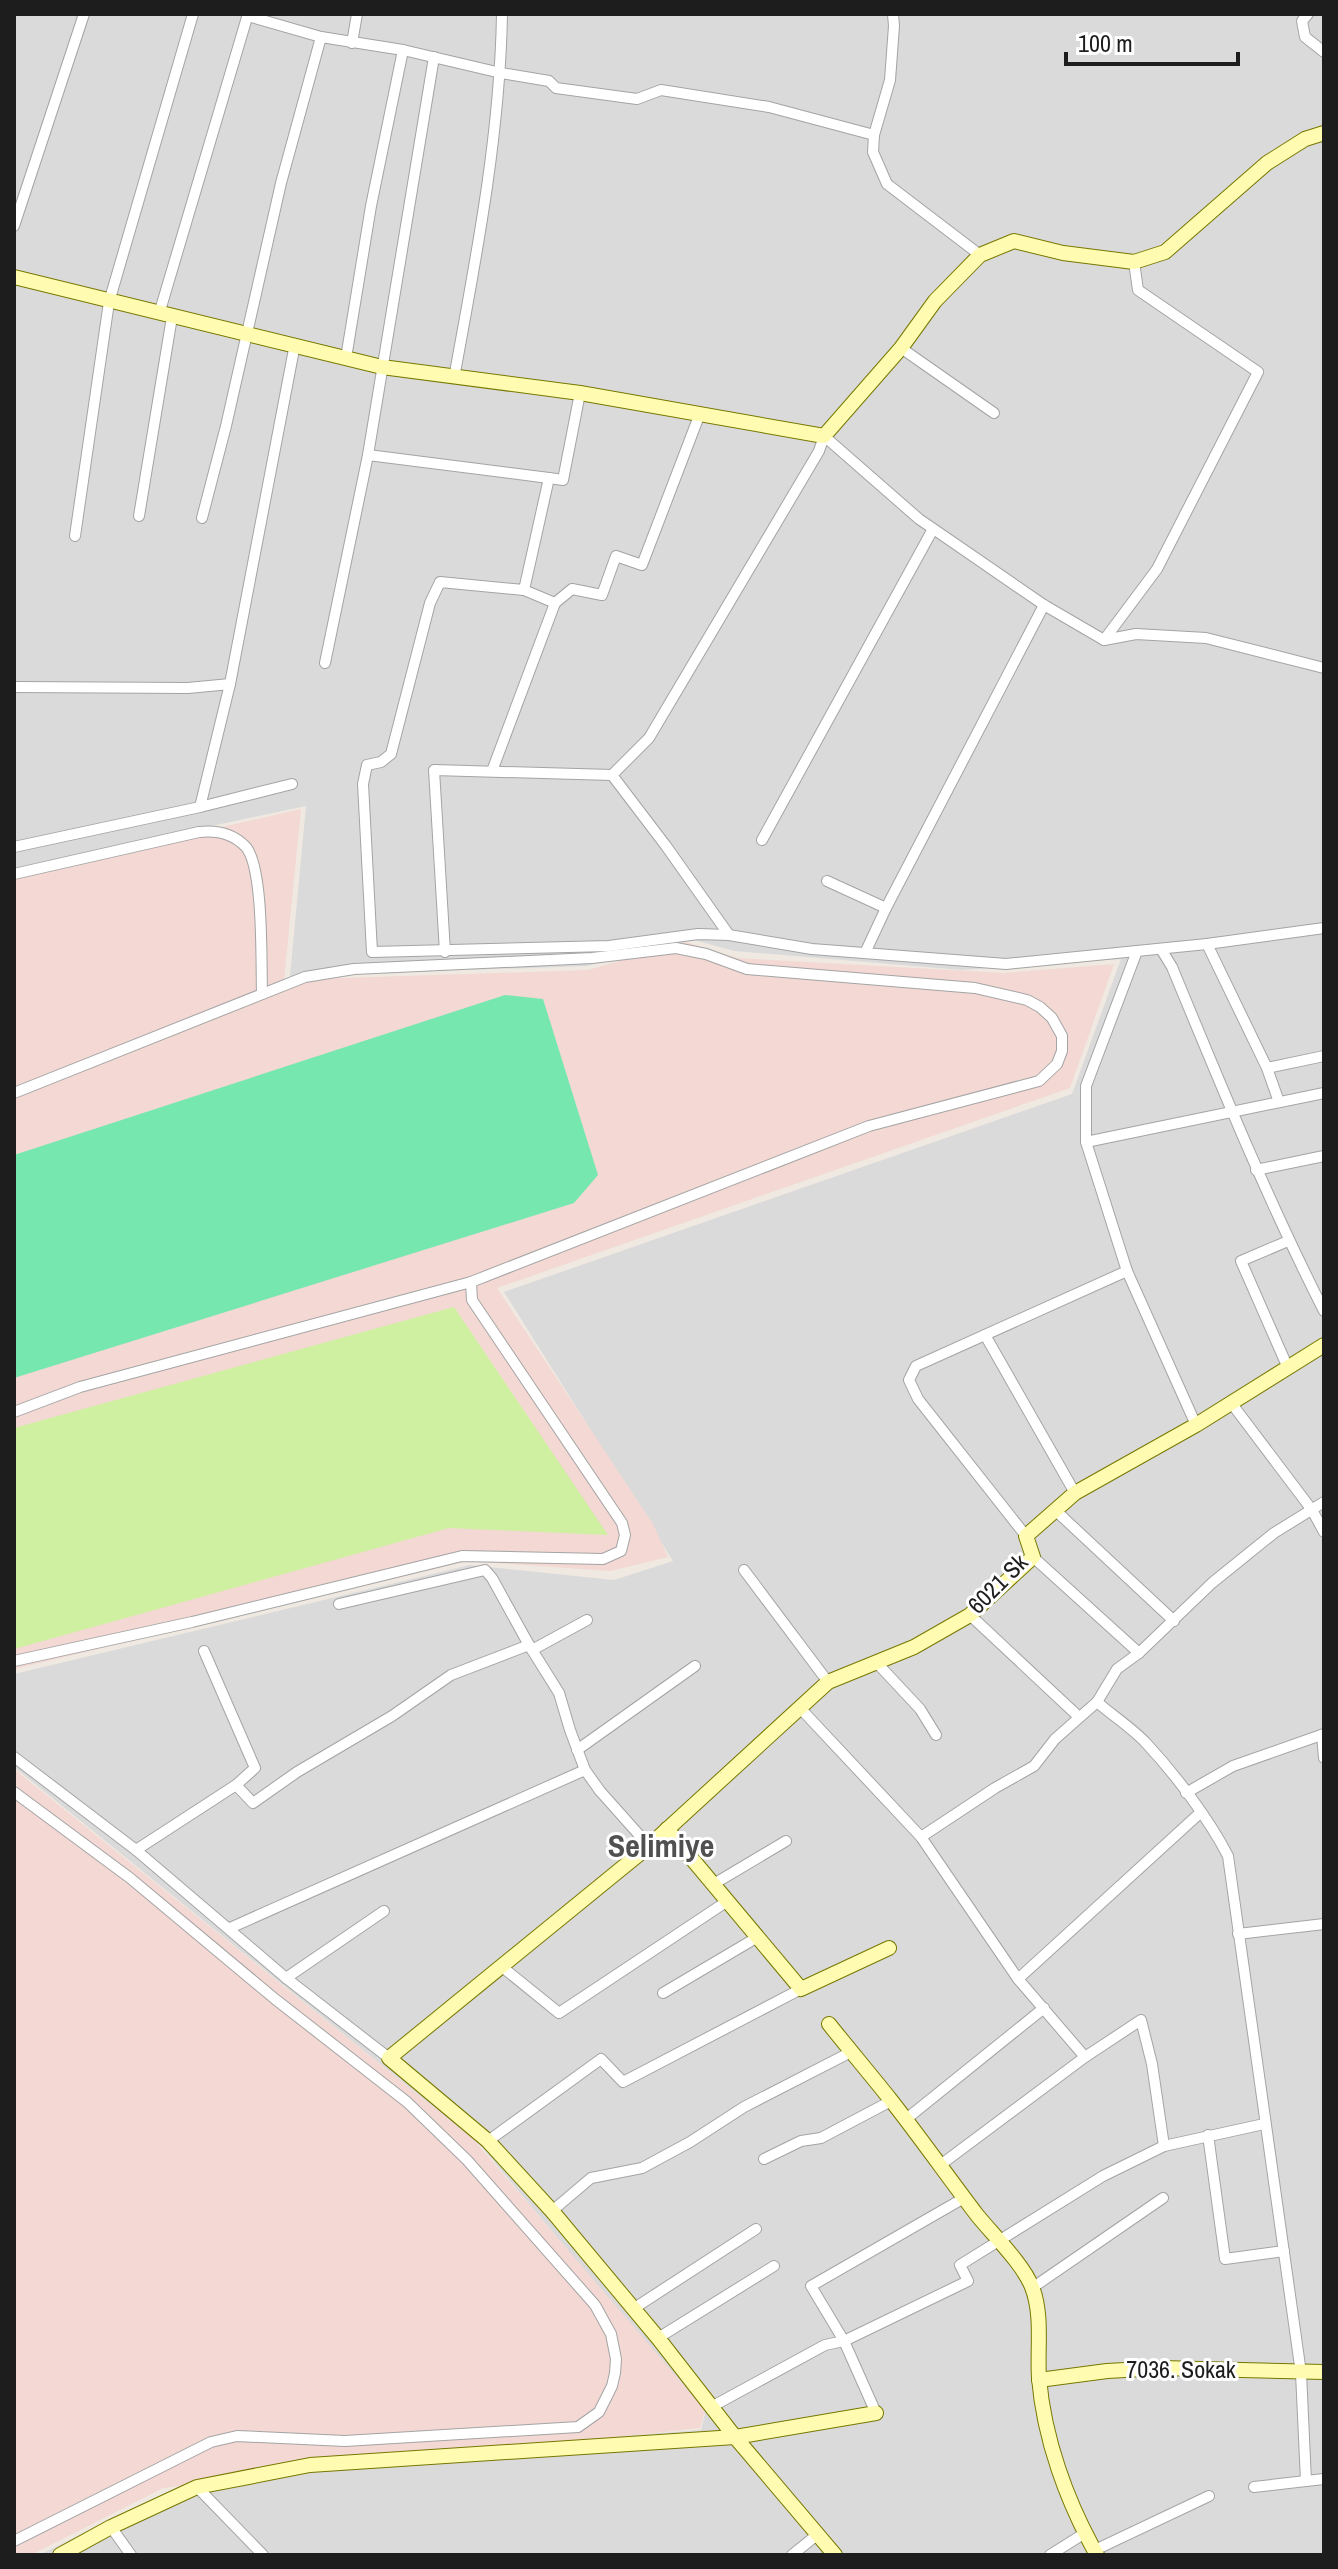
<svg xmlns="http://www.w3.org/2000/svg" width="1338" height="2569" viewBox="0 0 1338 2569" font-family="'Archivo Narrow',sans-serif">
	<rect width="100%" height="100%" fill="#efe9e1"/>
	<polygon fill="#dbdada" points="14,14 1324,14 1324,2555 39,2555 188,2482 306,2460 701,2430 705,2414 479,2144 14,1767 14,1674 470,1565 614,1580 673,1561 504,1292 1072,1094 1121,959 962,970 734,951 687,938 587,966 290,976 306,806 14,868"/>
	<g fill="#f3d8d3">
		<polygon points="301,809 284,980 588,970 686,942 737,958 1004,973 1114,964 1070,1088 497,1288 653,1524 668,1557 610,1571 468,1561 14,1669 14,875"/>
		<polygon points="14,1769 473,2139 705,2410 700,2428 163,2488 31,2555 14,2555"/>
	</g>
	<polygon fill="#cfefa1" points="454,1307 608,1535 449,1528 14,1649 14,1428"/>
	<polygon fill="#77e7b0" points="505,995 543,999 598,1175 574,1203 14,1378 14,1155"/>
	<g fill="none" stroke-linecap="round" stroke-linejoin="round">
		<g stroke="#a4a4a4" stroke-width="12">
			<g id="street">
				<polyline points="893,14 894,26 890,80 874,135 873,152 887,184 980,255"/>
				<polyline points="1308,14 1302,21 1305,37 1324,52"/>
				<polyline points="248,16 321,37 403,50 501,73 549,81 556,88 637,99 661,90 769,107 874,135"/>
				<polyline points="352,43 357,14"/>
				<polyline points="14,226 84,14"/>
				<polyline points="159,314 248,14"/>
				<polyline points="901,348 994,413"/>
				<polyline points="346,358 371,206 403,50"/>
				<path d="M 454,378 C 476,258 500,136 502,14"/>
				<polyline points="580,393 563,480 549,478 524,590 440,582 430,603 391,754 381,762 367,765 363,784 372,952 609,946 698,934 729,935 812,949 1006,964 1207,944 1324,928"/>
				<polyline points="368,455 549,478"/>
				<polyline points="139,516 172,317"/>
				<polyline points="202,518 226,426 281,183 321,37"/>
				<polyline points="75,536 109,302 193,14"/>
				<polyline points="524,590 555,603"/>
				<polyline points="1104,640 1157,569 1258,372 1138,290 1134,262"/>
				<polyline points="325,663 368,455 434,57"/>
				<polyline points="14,687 188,688 230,684"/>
				<polyline points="492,771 555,603 572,589 602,595 616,556 642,565 699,416"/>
				<polyline points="612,775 666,846 729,935"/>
				<polyline points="292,784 200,807 230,684 295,344"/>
				<polyline points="762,840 933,529"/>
				<polyline points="14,847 200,807"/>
				<path d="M 14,874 L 199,832 C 216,830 232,833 245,846 C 264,865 261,964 262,994"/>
				<polyline points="827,881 886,908"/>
				<polyline points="1207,944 1267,1068 1279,1102"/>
				<path d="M 1161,949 L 1172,967 C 1220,1083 1267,1199 1324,1311"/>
				<polyline points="1137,951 1086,1086 1086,1142 1127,1271 1196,1425"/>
				<polyline points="445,952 434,770 612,775 649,738 819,451 824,436 919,519 1044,605 1104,640 1136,634 1206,638 1324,668"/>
				<polyline points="865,953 886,908 1044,605"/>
				<polyline points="1267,1068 1324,1056"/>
				<polyline points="14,1093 305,977 354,969 592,958 676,948 706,954 747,969 975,988 1027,1000 1040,1007 1052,1018 1062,1036 1062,1051 1057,1064 1039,1081 869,1126 471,1282 472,1300 622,1523 625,1535 621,1551 603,1559 462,1556 192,1622 14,1661"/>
				<polyline points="1086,1142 1324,1093"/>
				<polyline points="1256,1170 1324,1156"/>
				<polyline points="985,1335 1075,1493"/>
				<polyline points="1288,1368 1241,1261 1288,1241"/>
				<polyline points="1232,1404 1312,1510 1324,1532"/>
				<polyline points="14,1412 80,1387 471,1282"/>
				<polyline points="1055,1510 1174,1621"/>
				<polyline points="1026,1536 918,1399 909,1380 916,1366 1127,1271"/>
				<polyline points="1033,1557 1139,1653"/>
				<polyline points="744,1570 828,1682"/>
				<polyline points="339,1604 485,1570 492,1578 529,1645 559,1693 570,1730 585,1770 600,1791 649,1846"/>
				<polyline points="970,1615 1079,1717"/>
				<polyline points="532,1650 587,1620"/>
				<polyline points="204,1651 255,1768 236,1785"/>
				<polyline points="876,1662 920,1709 936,1735"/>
				<path d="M 1097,1702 C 1113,1716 1132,1728 1146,1743 C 1175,1774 1209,1819 1228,1856 L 1301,2373 L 1306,2481 L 1324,2479"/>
				<polyline points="801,1709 921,1837 1018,1979 1085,2057"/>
				<polyline points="1322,1735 1324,1758"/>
				<polyline points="577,1750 695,1666"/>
				<polyline points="14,1757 136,1850 286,1978 389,2058"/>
				<polyline points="14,1792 130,1878 275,1999 407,2102 467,2160 595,2305 611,2334 616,2359 615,2373 612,2386 599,2412 578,2427 345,2441 237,2436 211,2442 195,2450 14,2541"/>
				<polyline points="1186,1793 1233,1766 1324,1734"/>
				<polyline points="921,1837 995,1788 1034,1766 1055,1739 1097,1702 1117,1669 1139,1653 1212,1583 1274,1533 1324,1502"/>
				<polyline points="136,1850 236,1785 253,1803 297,1772 392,1716 451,1675 529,1645"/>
				<polyline points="712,1885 786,1841"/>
				<polyline points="230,1928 585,1770"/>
				<polyline points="1238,1934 1324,1924"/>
				<polyline points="501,1966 559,2013 726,1902"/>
				<polyline points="286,1978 384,1911"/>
				<polyline points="1018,1979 1200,1813"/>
				<polyline points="663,1993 756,1938"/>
				<polyline points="905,2120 1044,2008"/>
				<polyline points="1208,2135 1225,2259 1284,2251"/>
				<polyline points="488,2141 601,2059 623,2082 801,1989"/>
				<polyline points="764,2159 801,2141 821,2138 891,2101"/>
				<polyline points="939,2166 1085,2057 1141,2020 1152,2064 1164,2146"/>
				<polyline points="552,2211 591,2178 642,2168 690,2142 744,2107 851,2052"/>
				<polyline points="1032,2288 1163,2198"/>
				<polyline points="633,2309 756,2229"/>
				<polyline points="658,2338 774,2266"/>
				<polyline points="713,2406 825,2345 844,2341 968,2281 960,2265 1103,2176 1164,2146 1264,2124"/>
				<polyline points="876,2413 844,2341 811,2286 964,2198"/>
				<polyline points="197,2487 263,2555"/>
				<polyline points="1254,2487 1306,2481"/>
				<polyline points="111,2527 131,2555"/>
				<polyline points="1095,2550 1209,2496"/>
				<polyline points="792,2555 818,2534"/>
				<polyline points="1050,2555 1085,2533"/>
			</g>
		</g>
		<g stroke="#767800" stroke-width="16">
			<g id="secondary">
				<polyline points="14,277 382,367 580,393 824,436 901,348 935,301 980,255 1014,241 1063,253 1134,262 1165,252 1267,163 1305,139 1324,133"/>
				<polyline points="667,1829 801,1989 889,1948"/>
				<path d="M 829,2024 C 849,2049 870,2074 890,2099 C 920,2137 948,2177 977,2215 C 994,2236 1023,2264 1032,2287 C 1043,2315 1037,2349 1039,2378 C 1044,2439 1067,2502 1097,2555"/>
				<polyline points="1039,2380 1107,2371 1161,2368 1324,2372"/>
				<polyline points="60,2555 111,2527 197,2487 310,2465 735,2437 876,2413"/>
				<polyline points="835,2555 735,2437 658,2338 552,2211 488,2141 389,2058 649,1846 828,1682 914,1647 970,1615 1033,1557 1026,1536 1075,1493 1196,1425 1324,1345"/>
			</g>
		</g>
		<use href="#street" stroke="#fff" stroke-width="10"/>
		<use href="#secondary" stroke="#fffbb0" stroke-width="14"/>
	</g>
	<g text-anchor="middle" stroke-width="6" stroke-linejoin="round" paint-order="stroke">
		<g font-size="24" fill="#1d1d1d" stroke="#fff">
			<text transform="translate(998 1584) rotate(-45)" y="8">6021 Sk</text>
			<text x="1181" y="2378">7036. Sokak</text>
		</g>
		<g font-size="32" font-weight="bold" fill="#505050" stroke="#fff">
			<text x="661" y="1857">Selimiye</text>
		</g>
	</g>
	<rect width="1338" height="2569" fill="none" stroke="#1d1d1d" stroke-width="32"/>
	<path d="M1066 52v12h172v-12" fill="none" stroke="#1d1d1d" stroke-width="4"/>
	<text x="1078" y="52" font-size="24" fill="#1d1d1d" stroke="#ffffff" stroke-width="6" paint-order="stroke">100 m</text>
</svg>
